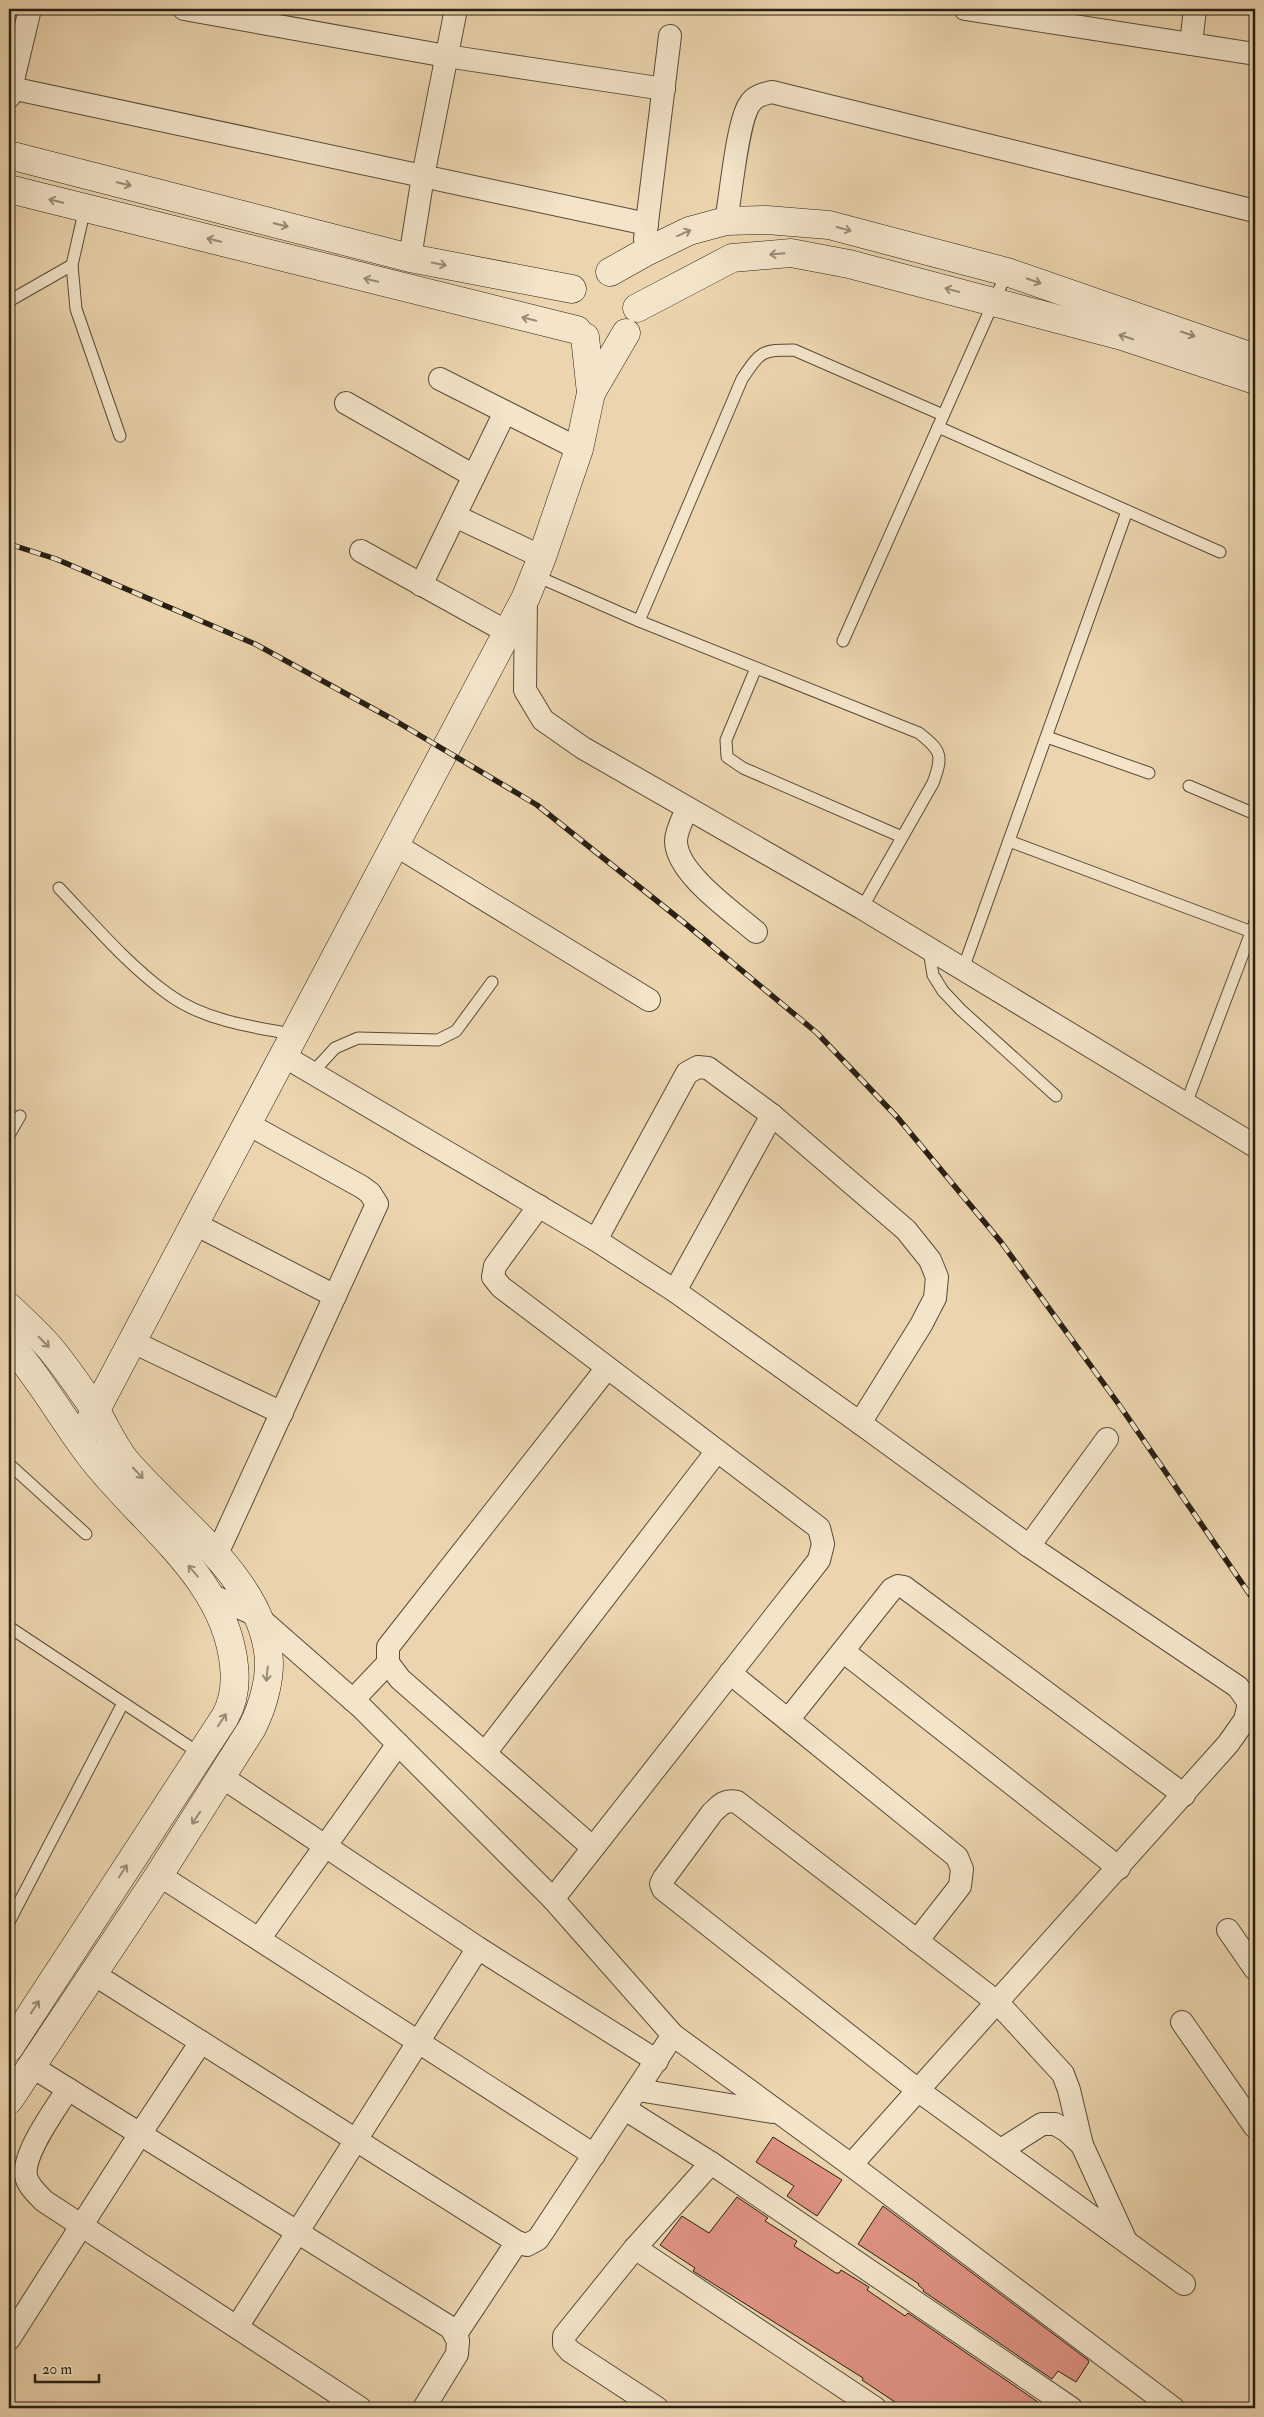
<svg xmlns="http://www.w3.org/2000/svg" width="1264" height="2417" viewBox="0 0 1264 2417" font-family="'IM FELL Double Pica',serif">
	<rect width="100%" height="100%" fill="#ecd5ae"/>
	<filter id="stains"><feTurbulence type="fractalNoise" baseFrequency=".004" numOctaves="4"/><feColorMatrix values="0 0 0 0 .2 0 0 0 0 .09 0 0 0 0 .02 0 0 0 .5 -.17"/></filter>
	<radialGradient id="worn" r=".72"><stop offset=".6" stop-color="#630" stop-opacity="0"/><stop offset="1" stop-color="#630" stop-opacity=".3"/></radialGradient>
	<g fill="#df9282" stroke="#271f14">
		<polygon points="773,2137 842,2180 817,2216 787,2196 794,2186 756,2162"/>
		<polygon points="737,2197 768,2218 765,2221 797,2241 794,2246 836,2273 839,2273 841,2270 869,2287 867,2290 905,2316 908,2313 1038,2402 1034,2408 904,2408 862,2380 863,2378 693,2271 695,2268 660,2245 682,2216 709,2233"/>
		<polygon points="883,2206 1088,2360 1089,2362 1076,2382 1058,2371 1052,2379 923,2291 924,2290 918,2285 919,2284 858,2244"/>
	</g>
	<g fill="none" stroke-linecap="round" stroke-linejoin="round">
		<g stroke="#584c3a" stroke-width="13">
			<g id="service">
				<polyline points="85,208 72,265 76,309 120,436"/>
				<polyline points="9,301 72,265"/>
				<polyline points="938,427 1220,552"/>
				<path d="M 534,575 L 639,621 L 919,733 C 942,751 943,756 933,783 L 862,908"/>
				<path d="M 639,621 L 742,379 C 761,351 761,350 794,350 L 943,415"/>
				<polyline points="843,641 1007,272"/>
				<polyline points="756,668 726,740 727,757 743,768 902,837"/>
				<polyline points="1047,737 1149,773"/>
				<polyline points="1189,786 1255,814"/>
				<polyline points="1009,841 1252,932"/>
				<path d="M 59,888 C 93,924 127,964 168,994 C 203,1020 251,1027 293,1034"/>
				<polyline points="929,950 933,975 943,991 961,1010 1056,1096"/>
				<polyline points="963,969 1127,511"/>
				<polyline points="312,1073 335,1048 358,1038 438,1040 456,1031 492,982"/>
				<polyline points="1186,1104 1255,922"/>
				<polyline points="9,1135 20,1116"/>
				<polyline points="9,1464 86,1534"/>
				<polyline points="9,1627 199,1753"/>
				<polyline points="9,1922 123,1703"/>
			</g>
		</g>
		<g stroke="#584c3a" stroke-width="24">
			<g id="minor">
				<polyline points="184,9 446,56 664,89"/>
				<polyline points="965,9 1255,54"/>
				<polyline points="1191,44 1195,9"/>
				<polyline points="11,88 647,224"/>
				<polyline points="9,97 30,9"/>
				<path d="M 726,221 C 731,195 737,124 749,105 C 754,96 763,94 772,92 L 1255,211"/>
				<polyline points="645,239 670,36"/>
				<polyline points="410,258 423,176 456,9"/>
				<polyline points="440,379 579,449"/>
				<polyline points="346,403 474,476"/>
				<polyline points="455,516 542,557"/>
				<polyline points="361,551 507,632"/>
				<polyline points="421,585 505,412"/>
				<polyline points="526,598 525,690 543,720 583,748 862,908 1255,1146"/>
				<path d="M 687,809 C 683,818 676,831 676,841 C 676,873 733,912 756,932"/>
				<polyline points="394,844 649,1000"/>
				<polyline points="282,1055 596,1240 675,1291 860,1423 1029,1546 1238,1687 1249,1703 1245,1720 1228,1744 851,2165"/>
				<polyline points="539,1206 495,1266 493,1277 501,1287 819,1528 823,1544 819,1560 553,1899"/>
				<polyline points="193,1223 335,1296"/>
				<polyline points="596,1240 687,1073 698,1067 708,1068 772,1115 906,1230 930,1260 937,1277 935,1298 921,1325 860,1423"/>
				<polyline points="675,1291 772,1115"/>
				<polyline points="131,1341 282,1413"/>
				<polyline points="1029,1546 1107,1439"/>
				<polyline points="216,1556 377,1204 370,1193 362,1187 246,1123"/>
				<polyline points="211,1595 256,1615 362,1708 553,1899 673,2035 851,2165 1173,2408"/>
				<polyline points="843,1651 1119,1868"/>
				<polyline points="730,1673 957,1857 962,1869 960,1886 917,1941"/>
				<polyline points="353,1700 388,1663"/>
				<polyline points="788,1720 892,1589 898,1586 904,1587 1184,1795"/>
				<polyline points="485,1753 717,1451"/>
				<polyline points="222,1777 478,1948 657,2061"/>
				<polyline points="592,1847 400,1679 388,1663 388,1647 607,1368"/>
				<polyline points="159,1875 594,2155"/>
				<polyline points="1228,1930 1255,1969"/>
				<polyline points="259,1939 398,1744"/>
				<polyline points="92,1973 517,2242 527,2245 538,2239 673,2035"/>
				<polyline points="1182,2022 1255,2127"/>
				<polyline points="31,2066 451,2328 458,2341 457,2354 424,2408"/>
				<path d="M 68,2089 C 56,2108 22,2154 26,2176 C 28,2186 37,2194 44,2201 L 360,2408"/>
				<polyline points="638,2090 772,2112"/>
				<polyline points="625,2109 711,2163 1071,2408"/>
				<path d="M 1082,2145 L 1069,2090 L 1063,2074 L 998,2003 L 737,1802 C 725,1799 720,1805 712,1813 L 664,1878 L 661,1884 L 663,1889 L 919,2091 L 1184,2284"/>
				<polyline points="1001,2150 1042,2124 1055,2124 1067,2131 1082,2145 1125,2239"/>
				<polyline points="635,2248 875,2408"/>
				<polyline points="237,2327 478,1948"/>
				<polyline points="9,2339 140,2134 201,2042"/>
				<polyline points="458,2341 456,2334 517,2242"/>
				<polyline points="657,2408 570,2351 564,2344 564,2336 635,2248 711,2163"/>
			</g>
		</g>
		<g stroke="#271f14" stroke-width="29">
			<g id="secondary">
				<polyline points="9,155 410,258 572,289"/>
				<polyline points="9,189 577,330"/>
				<polyline points="610,272 644,253 689,231 726,221 767,220 829,225 1007,272 1255,358"/>
				<polyline points="637,308 732,258 791,253 849,264 1122,336 1255,380"/>
				<polyline points="585,337 591,393"/>
				<path d="M 9,1307 C 24,1322 41,1336 54,1353 C 68,1370 81,1390 94,1408 C 105,1425 113,1445 125,1460 C 172,1516 258,1576 268,1651 C 272,1676 263,1706 252,1728 L 159,1875 L 9,2100"/>
				<path d="M 9,1343 C 40,1378 61,1417 89,1454 C 139,1521 226,1577 234,1666 C 236,1684 234,1701 225,1717 L 9,2048"/>
				<polyline points="80,1440 526,597 542,557 579,449 591,393 626,333"/>
			</g>
		</g>
		<use href="#service" stroke="#f3e4ca" stroke-width="11"/>
		<use href="#minor" stroke="#f3e4ca" stroke-width="22"/>
		<use href="#secondary" stroke="#f3e4ca" stroke-width="28"/>
		<g stroke="#271f14" stroke-width="5.5">
			<polyline id="rail" points="9,544 56,559 255,644 394,720 537,805 687,925 817,1033 898,1118 1001,1242 1120,1406 1255,1602"/>
		</g>
		<use href="#rail" stroke="#f3e4ca" stroke-width="4" stroke-dasharray="11" stroke-linecap="butt"/>
	</g>
	<defs><path id="oneway-shaft" d="M-6 0H5M1.5-3L5.5 0L1.5 3" fill="none" stroke-width="1.6" stroke-linecap="round" stroke-linejoin="round" transform="scale(1.25)"/></defs>
	<g stroke="#978b78">
		<use href="#oneway-shaft" transform="translate(124 184) rotate(14)"/>
		<use href="#oneway-shaft" transform="translate(56 201) rotate(-166)"/>
		<use href="#oneway-shaft" transform="translate(281 225) rotate(14)"/>
		<use href="#oneway-shaft" transform="translate(844 229) rotate(15)"/>
		<use href="#oneway-shaft" transform="translate(684 233) rotate(-24)"/>
		<use href="#oneway-shaft" transform="translate(214 240) rotate(-166)"/>
		<use href="#oneway-shaft" transform="translate(777 254) rotate(175)"/>
		<use href="#oneway-shaft" transform="translate(439 264) rotate(11)"/>
		<use href="#oneway-shaft" transform="translate(371 280) rotate(-166)"/>
		<use href="#oneway-shaft" transform="translate(1034 281) rotate(19)"/>
		<use href="#oneway-shaft" transform="translate(952 290) rotate(-165)"/>
		<use href="#oneway-shaft" transform="translate(529 319) rotate(-166)"/>
		<use href="#oneway-shaft" transform="translate(1188 334) rotate(19)"/>
		<use href="#oneway-shaft" transform="translate(1126 337) rotate(-162)"/>
		<use href="#oneway-shaft" transform="translate(44 1342) rotate(45)"/>
		<use href="#oneway-shaft" transform="translate(138 1473) rotate(47)"/>
		<use href="#oneway-shaft" transform="translate(193 1571) rotate(-131)"/>
		<use href="#oneway-shaft" transform="translate(267 1674) rotate(96)"/>
		<use href="#oneway-shaft" transform="translate(222 1720) rotate(-57)"/>
		<use href="#oneway-shaft" transform="translate(196 1818) rotate(123)"/>
		<use href="#oneway-shaft" transform="translate(123 1871) rotate(-57)"/>
		<use href="#oneway-shaft" transform="translate(35 2007) rotate(-57)"/>
	</g>
	<rect width="1264" height="2417" fill="none" stroke="#ecd5ae" stroke-width="30"/>
	<rect x="10" y="10" width="1244" height="2397" fill="none" stroke="#271f14" stroke-width="2.5"/>
	<rect x="15" y="15" width="1234" height="2387" fill="none" stroke="#271f14"/>
	<path d="M35 2374v8h64v-8" fill="none" stroke="#271f14" stroke-width="2.5"/>
	<text x="42" y="2374" font-size="15" fill="#271f14" stroke="#f3e4ca" stroke-width="4" paint-order="stroke">20 m</text>
	<rect width="100%" height="100%" filter="url(#stains)"/>
	<rect width="100%" height="100%" fill="url(#worn)"/>
</svg>
